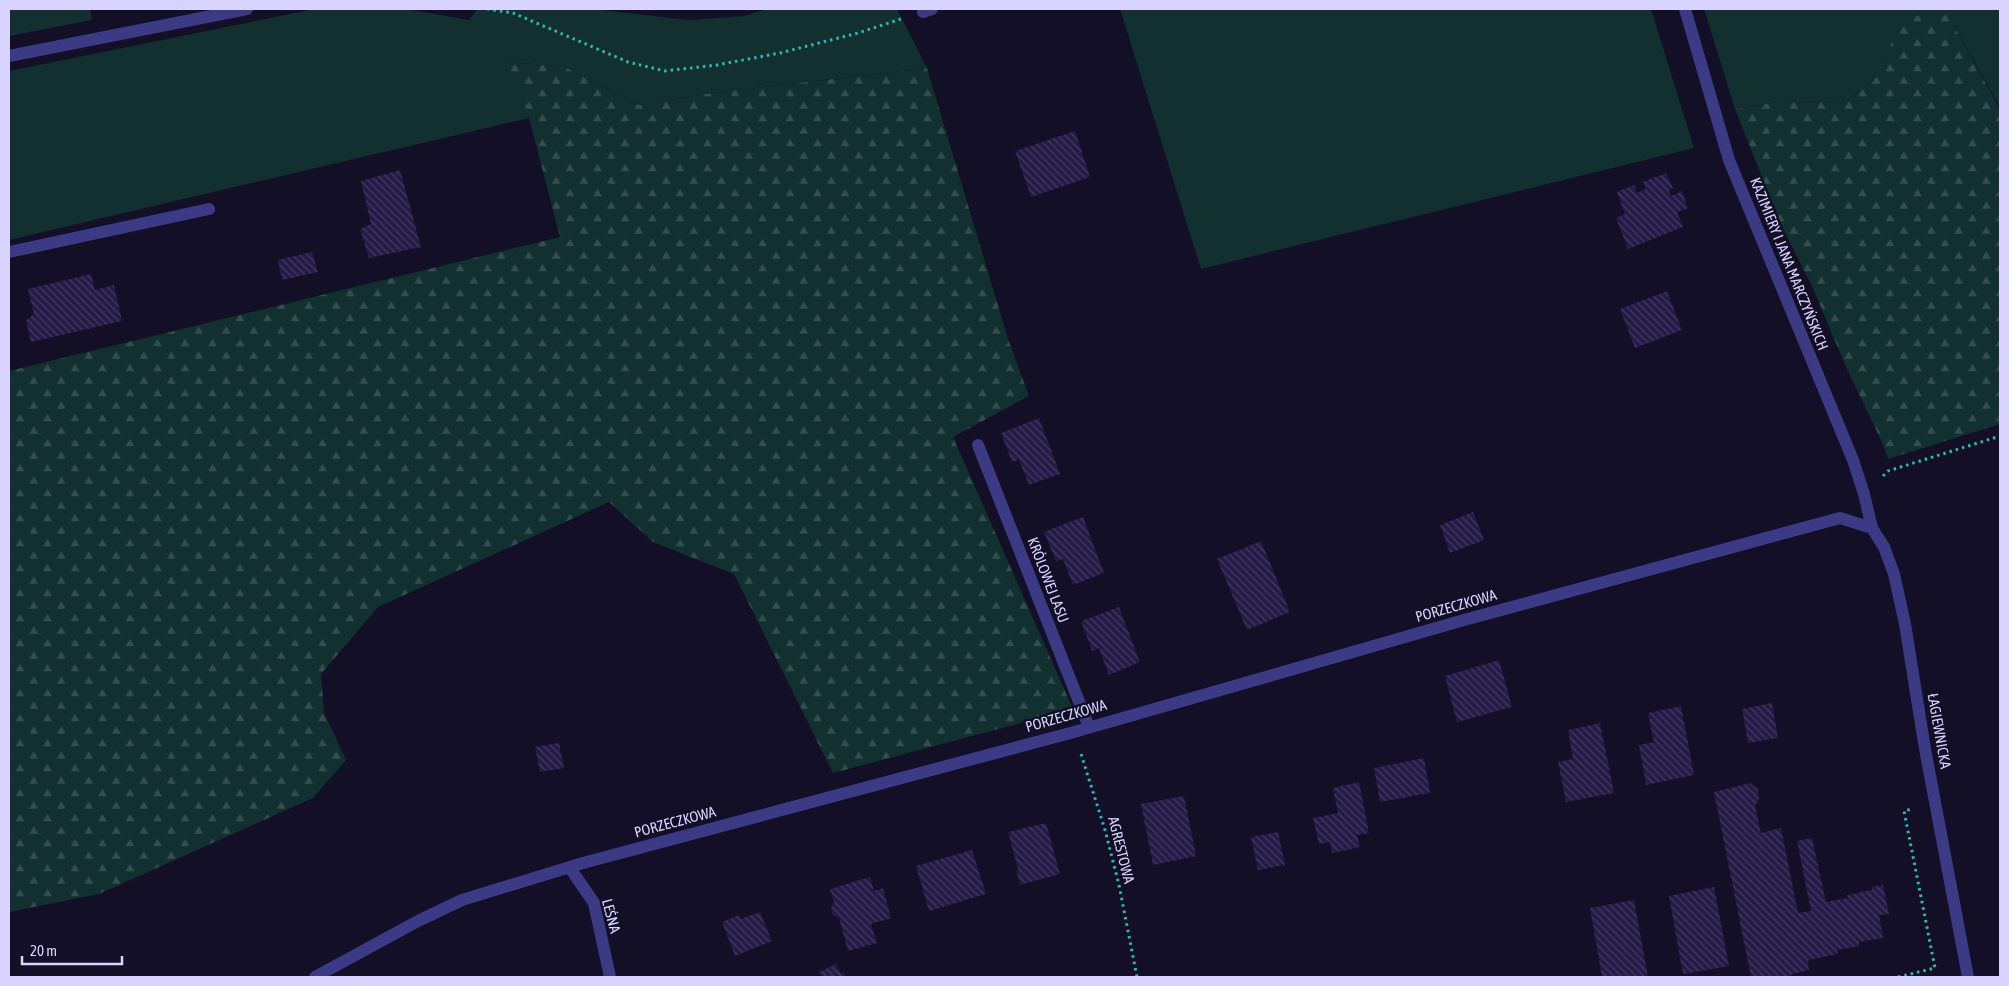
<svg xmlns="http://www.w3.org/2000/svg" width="2009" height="986" viewBox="0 0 2009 986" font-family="'Asap Condensed',sans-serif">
	<defs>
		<pattern id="forest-firs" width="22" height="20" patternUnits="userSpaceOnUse" patternTransform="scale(1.25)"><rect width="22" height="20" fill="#12302f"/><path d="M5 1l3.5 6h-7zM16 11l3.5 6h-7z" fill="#344d4e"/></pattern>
		<pattern id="building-back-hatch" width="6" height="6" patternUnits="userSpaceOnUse" patternTransform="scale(1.25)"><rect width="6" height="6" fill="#241b47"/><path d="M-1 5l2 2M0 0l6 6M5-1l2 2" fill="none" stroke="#433b63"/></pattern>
	</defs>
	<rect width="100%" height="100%" fill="#130f26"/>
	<g fill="#12302f">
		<polygon points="9,9 90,9 92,20 9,36"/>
		<polygon points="315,9 406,9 469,20 477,9 593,9 688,20 744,16 767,9 897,9 927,68 713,93 639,105 563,66 505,62 529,118 9,240 9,71"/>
		<polygon points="1120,9 1651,9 1694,148 1201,269"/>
		<polygon points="1704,9 2000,9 2000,107 1948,15 1899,16 1884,71 1846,101 1779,102 1735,109"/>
	</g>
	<g fill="url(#forest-firs)">
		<polygon points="1948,15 2000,109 2000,424 1888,459 1882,442 1846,367 1812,286 1782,227 1735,109 1779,102 1846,101 1884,71 1898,16"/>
		<polygon points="504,62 563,66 639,105 713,93 927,68 1008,339 1029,396 953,437 1073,709 833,773 734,574 653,542 609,502 378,607 321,674 324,713 346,760 313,798 99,894 9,912 9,371 560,237 529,118"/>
	</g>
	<g fill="url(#building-back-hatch)">
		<polygon points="1075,131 1090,177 1031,197 1015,151"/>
		<polygon points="400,170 421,247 369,258 360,229 371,224 361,181"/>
		<polygon points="1666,173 1673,188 1669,190 1671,196 1682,191 1688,208 1677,212 1683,227 1628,249 1616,218 1625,214 1617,192 1634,185 1637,193 1646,189 1643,182"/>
		<polygon points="312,252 318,272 282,280 278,260"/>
		<polygon points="91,274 95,290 114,285 122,321 31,342 26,320 34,314 28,289"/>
		<polygon points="1667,291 1682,330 1635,348 1620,309"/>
		<polygon points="1039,418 1060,474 1029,485 1019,460 1012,462 1001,433"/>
		<polygon points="1473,512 1484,540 1450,553 1440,525"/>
		<polygon points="1083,517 1104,573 1073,585 1063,559 1056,561 1044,532"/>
		<polygon points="1261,541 1290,612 1247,630 1217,559"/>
		<polygon points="1119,607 1140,662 1109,675 1099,648 1092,651 1081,621"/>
		<polygon points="1499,660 1512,707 1457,722 1445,676"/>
		<polygon points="1772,703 1778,738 1748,743 1742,709"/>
		<polygon points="1681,706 1694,775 1646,785 1639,745 1654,742 1648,713"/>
		<polygon points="1600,723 1614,793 1566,802 1558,762 1573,759 1568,730"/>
		<polygon points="559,743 564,768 540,772 535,747"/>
		<polygon points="1424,758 1430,793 1380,802 1374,768"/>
		<polygon points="1359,782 1369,833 1357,835 1360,847 1332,853 1330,842 1319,844 1313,818 1338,813 1333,788"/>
		<polygon points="1750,783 1758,789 1759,799 1755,806 1761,833 1781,828 1798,913 1811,911 1797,841 1812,838 1826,902 1848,898 1847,895 1872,890 1872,887 1883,885 1889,914 1879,915 1883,938 1859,942 1859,946 1837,950 1838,954 1808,960 1809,970 1792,974 1790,977 1751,977 1714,792"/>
		<polygon points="1184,796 1196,856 1153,865 1141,804"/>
		<polygon points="1046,823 1060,874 1020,885 1016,870 1018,869 1008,832"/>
		<polygon points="1278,832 1285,865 1258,870 1251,837"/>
		<polygon points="972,850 986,894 929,911 916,866"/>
		<polygon points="870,877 874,891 883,888 891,918 871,924 877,943 848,951 839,918 833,915 831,909 834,902 830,889"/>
		<polygon points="1714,887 1729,966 1683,974 1669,896"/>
		<polygon points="1634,900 1648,977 1602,977 1590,908"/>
		<polygon points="760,912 772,941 735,956 722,922 739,915 741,919"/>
		<polygon points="836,964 841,974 843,972 846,977 822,977 819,972"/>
	</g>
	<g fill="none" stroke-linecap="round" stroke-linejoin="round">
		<g stroke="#2fb8b0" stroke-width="3" stroke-dasharray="2.5 4" stroke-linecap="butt">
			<polyline points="487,9 513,13 628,62 665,71 717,65 780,53 858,33 901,19"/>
			<polyline points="1883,476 1888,471 2000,436"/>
			<polyline points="1081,754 1105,830 1119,885 1137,977"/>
			<polyline points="1898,977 1935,968 1904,811 1912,809"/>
		</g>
		<g stroke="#3d3a85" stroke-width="12">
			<polyline points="1685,9 1729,160 1853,460 1864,494 1872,528"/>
			<polyline points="923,12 932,9"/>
			<polyline points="9,56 247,9"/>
			<polyline points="9,252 209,209"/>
			<polyline points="978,445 1089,727"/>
			<polyline points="570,868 594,903 610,977"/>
			<polyline points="315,977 418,921 462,900 583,863 1074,732 1464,620 1840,518 1872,528 1884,547 1894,574 1905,624 1925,749 1968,977"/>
		</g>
	</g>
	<g text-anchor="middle" stroke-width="5" stroke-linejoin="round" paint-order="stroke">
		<g font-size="15" fill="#d9d4ff" stroke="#130f26">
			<text transform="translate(1789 264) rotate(68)" y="5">KAZIMIERY I JANA MARCZYŃSKICH</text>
			<text transform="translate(1048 580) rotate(69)" y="5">KRÓLOWEJ LASU</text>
			<text transform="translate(1456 606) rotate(-16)" y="5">PORZECZKOWA</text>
			<text transform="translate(1066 716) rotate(-16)" y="5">PORZECZKOWA</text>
			<text transform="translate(1939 731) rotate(80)" y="5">ŁAGIEWNICKA</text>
			<text transform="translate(675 822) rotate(-15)" y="5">PORZECZKOWA</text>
			<text transform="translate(1121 850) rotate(76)" y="5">AGRESTOWA</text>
			<text transform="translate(611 916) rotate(75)" y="5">LEŚNA</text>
		</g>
	</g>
	<rect width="2009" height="986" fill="none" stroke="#d9d4ff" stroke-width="20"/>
	<path d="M22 956v8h100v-8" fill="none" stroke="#d9d4ff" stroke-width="2.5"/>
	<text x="30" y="956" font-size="15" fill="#d9d4ff" stroke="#130f26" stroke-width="4" paint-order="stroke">20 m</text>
</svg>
